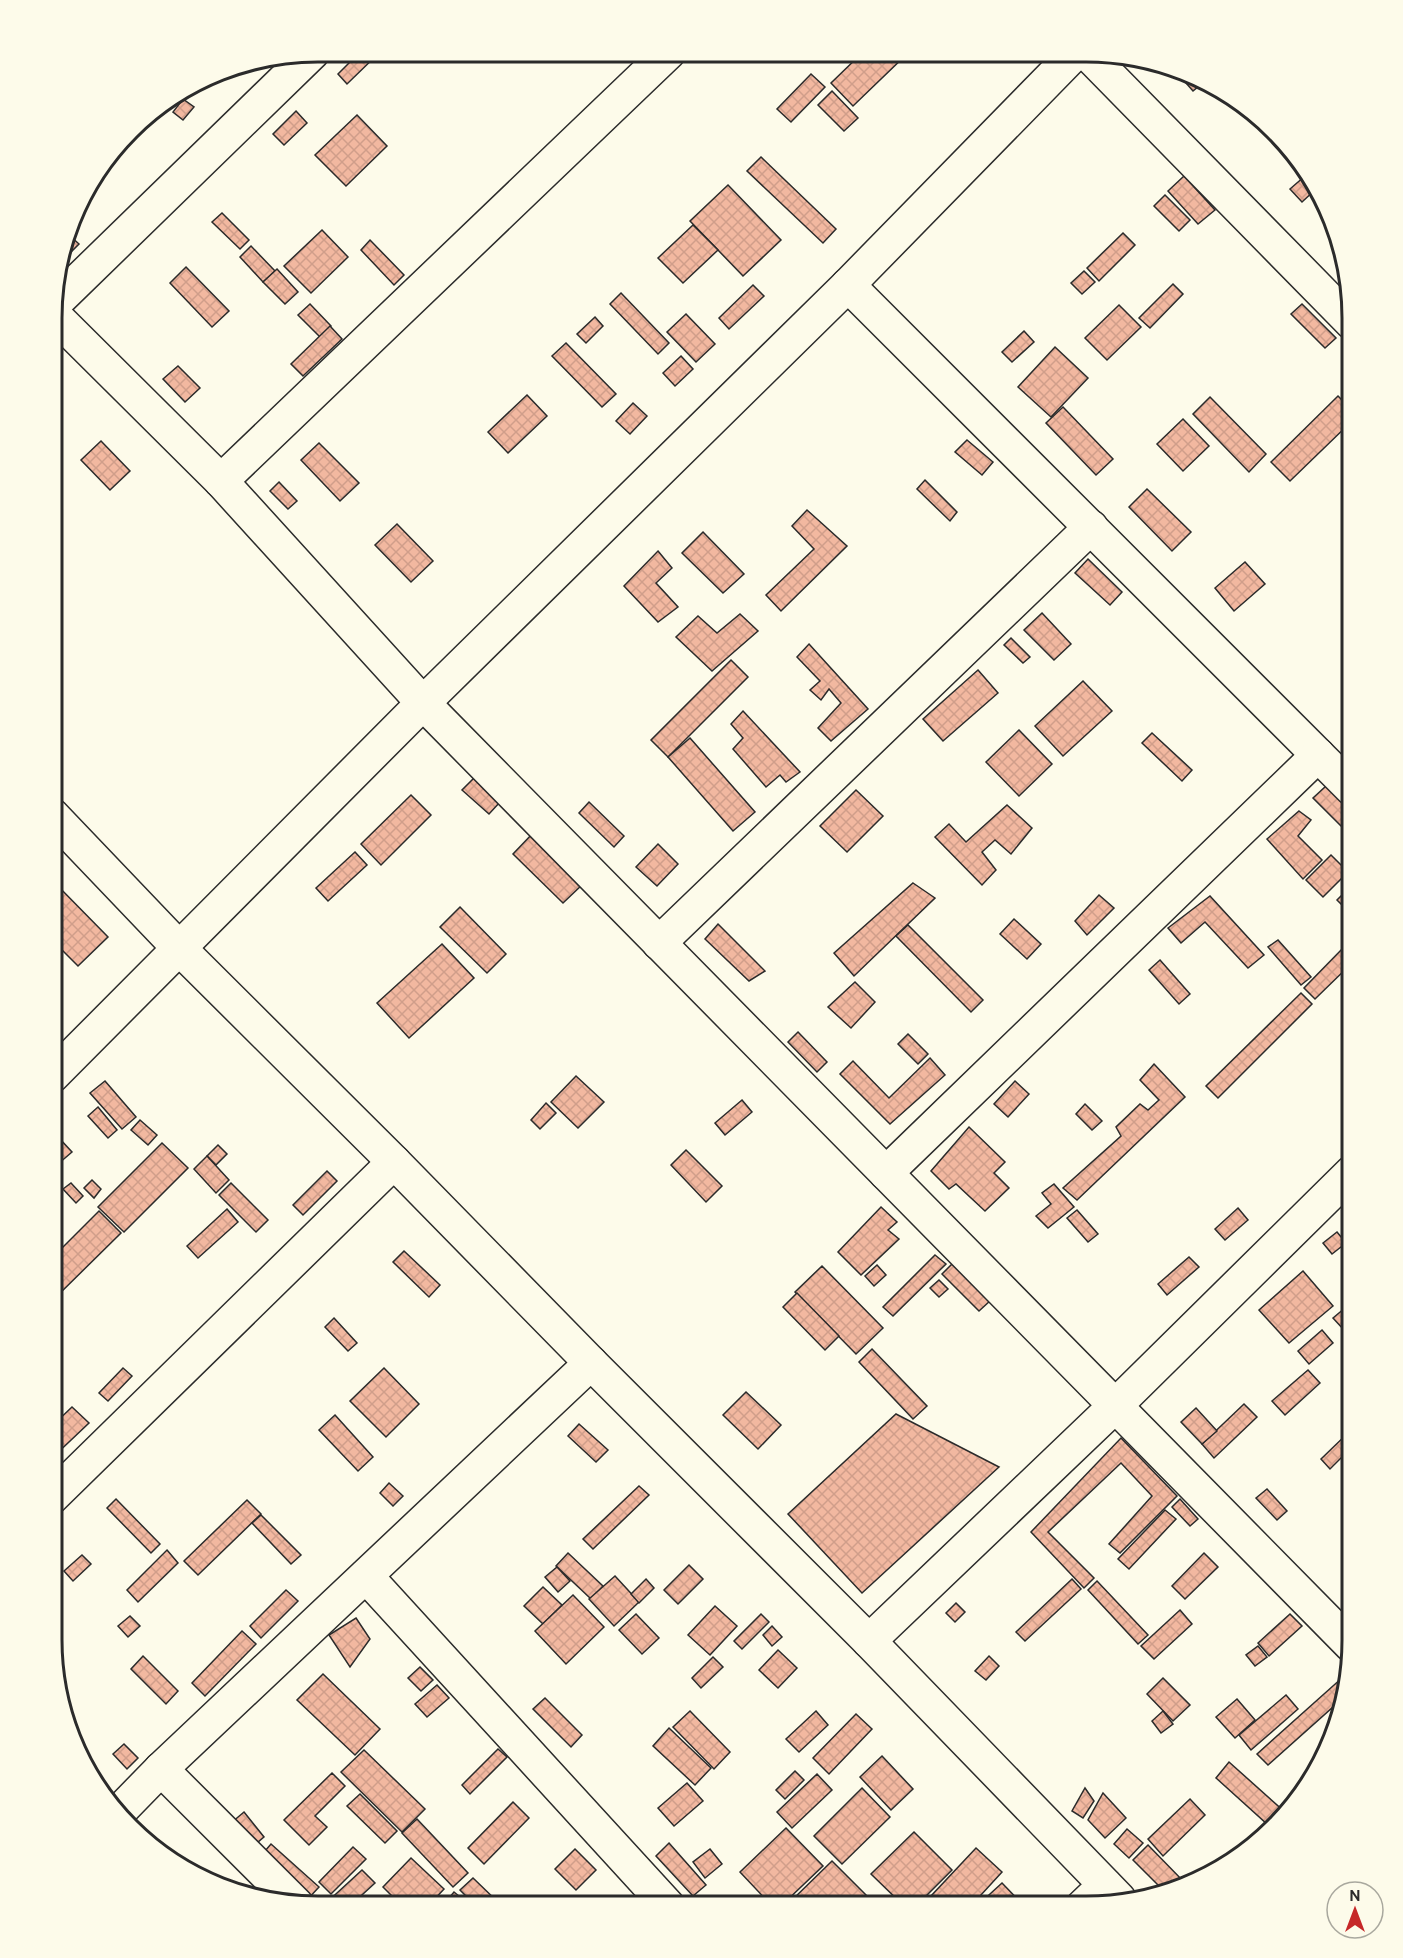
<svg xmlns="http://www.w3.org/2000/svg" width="1403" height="1958" viewBox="0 0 1403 1958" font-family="Cabin,sans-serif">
	<defs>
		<pattern id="building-cross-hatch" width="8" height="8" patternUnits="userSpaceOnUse" patternTransform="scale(1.5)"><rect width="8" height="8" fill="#f2b8a0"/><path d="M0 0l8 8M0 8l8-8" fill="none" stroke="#d09e8a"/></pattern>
	</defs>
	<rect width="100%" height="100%" fill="#fdfbea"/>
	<g fill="url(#building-cross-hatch)" stroke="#2b2b2b" stroke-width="1.5">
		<polygon points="361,51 381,51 347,84 338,74"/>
		<polygon points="862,53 908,53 853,106 831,83"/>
		<polygon points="1172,67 1187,71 1205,81 1193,91"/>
		<polygon points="811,74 825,87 791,122 777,109"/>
		<polygon points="832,91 858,118 844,131 818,105"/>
		<polygon points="183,99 194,107 183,120 173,112"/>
		<polygon points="296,111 307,123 284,145 273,134"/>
		<polygon points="357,115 387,146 346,186 315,155"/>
		<polygon points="761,157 836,229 823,243 747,171"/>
		<polygon points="1184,176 1215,210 1198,224 1168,191"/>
		<polygon points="1305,176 1316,189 1302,202 1290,189"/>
		<polygon points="728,185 781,240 743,276 690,221"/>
		<polygon points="1165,195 1190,220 1179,231 1154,206"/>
		<polygon points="222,213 249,240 240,249 212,222"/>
		<polygon points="693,225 718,250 683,283 658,258"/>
		<polygon points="322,230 348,257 311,293 284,266"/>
		<polygon points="1123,233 1135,245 1099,281 1087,268"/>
		<polygon points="69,235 79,244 60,263"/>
		<polygon points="370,240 404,275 394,285 361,250"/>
		<polygon points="251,246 275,271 263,282 240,257"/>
		<polygon points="186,267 229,311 212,327 170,283"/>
		<polygon points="277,269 298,292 285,304 263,282"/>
		<polygon points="1084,271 1095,282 1082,294 1071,283"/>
		<polygon points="1173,284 1183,294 1150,328 1139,318"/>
		<polygon points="753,285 764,296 729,329 719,318"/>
		<polygon points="621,293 669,343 658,354 610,304"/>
		<polygon points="310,304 331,326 320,337 298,315"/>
		<polygon points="1302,304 1336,338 1325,348 1291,314"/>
		<polygon points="1119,305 1141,327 1107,360 1085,338"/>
		<polygon points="686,314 715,344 696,362 667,332"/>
		<polygon points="595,317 603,326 586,343 577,334"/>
		<polygon points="330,326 342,339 303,376 291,364"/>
		<polygon points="1024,331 1034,342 1012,362 1002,352"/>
		<polygon points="566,343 616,394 602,407 552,356"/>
		<polygon points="1055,347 1088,378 1051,417 1018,387"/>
		<polygon points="681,356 693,369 675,386 663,373"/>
		<polygon points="178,366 200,388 185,402 163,379"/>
		<polygon points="527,395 547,416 508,453 488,432"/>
		<polygon points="1338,396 1352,410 1352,421 1290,481 1271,462"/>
		<polygon points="1210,397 1266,454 1249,472 1193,414"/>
		<polygon points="633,403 647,416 630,434 616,421"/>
		<polygon points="1063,407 1113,459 1096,475 1046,423"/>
		<polygon points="1183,419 1209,446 1183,471 1157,444"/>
		<polygon points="967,440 993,462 982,475 955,452"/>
		<polygon points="101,441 130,471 110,490 81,460"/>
		<polygon points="319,443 359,483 340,501 301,460"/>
		<polygon points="925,480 957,512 950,521 917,489"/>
		<polygon points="279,482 297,501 288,509 270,491"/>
		<polygon points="1147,489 1191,532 1172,551 1129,507"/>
		<polygon points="807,510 847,546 781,611 766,595 814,549 792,526"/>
		<polygon points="397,524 433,561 411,582 375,545"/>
		<polygon points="703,532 744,574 723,593 682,553"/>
		<polygon points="658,551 672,568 656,583 678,607 658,622 624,586"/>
		<polygon points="1088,559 1122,592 1110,605 1075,573"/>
		<polygon points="1245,562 1265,584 1234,611 1215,588"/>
		<polygon points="1042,613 1071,644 1054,660 1024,630"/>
		<polygon points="740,614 758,631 712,671 676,637 698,616 717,633"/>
		<polygon points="1011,638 1030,657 1023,663 1004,645"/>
		<polygon points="809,644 868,709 831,741 818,728 841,703 829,689 821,700 810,690 820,681 797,657"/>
		<polygon points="731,660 748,677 668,757 651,740"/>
		<polygon points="978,670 998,693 943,741 923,719"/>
		<polygon points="1083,681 1112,711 1063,756 1035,726"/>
		<polygon points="743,711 800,772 786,782 780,775 766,787 733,749 743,738 731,724"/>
		<polygon points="1019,730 1052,764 1019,796 986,762"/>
		<polygon points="1152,733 1192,770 1182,781 1142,743"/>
		<polygon points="690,738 755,812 733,831 668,757"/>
		<polygon points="474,778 500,802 489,814 462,790"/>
		<polygon points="1326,786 1352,812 1352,819 1343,828 1313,798"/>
		<polygon points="856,790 883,816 847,852 820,826"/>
		<polygon points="411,795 431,815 381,865 361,844"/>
		<polygon points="589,802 624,836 614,847 579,813"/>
		<polygon points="1007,805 1032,828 1011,854 995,840 982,852 996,870 982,885 935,837 949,824 966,842"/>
		<polygon points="1299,811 1311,820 1298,836 1322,860 1303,879 1267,839"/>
		<polygon points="533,833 584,883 563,903 513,854"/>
		<polygon points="658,844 678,864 657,886 636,867"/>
		<polygon points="355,852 367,865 328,901 316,888"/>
		<polygon points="1331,855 1348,872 1323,897 1306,880"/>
		<polygon points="54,882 108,937 78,966 52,940 52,883"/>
		<polygon points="913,883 935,898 854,976 834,953"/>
		<polygon points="1352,885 1352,915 1337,900"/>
		<polygon points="1099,895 1114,908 1087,935 1075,921"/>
		<polygon points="1210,896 1264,955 1248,968 1205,922 1181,943 1168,928"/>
		<polygon points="460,907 506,954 487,973 440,927"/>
		<polygon points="1014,919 1041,944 1027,959 1000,934"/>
		<polygon points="718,924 765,971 749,981 705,939"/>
		<polygon points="908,925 983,1000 971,1012 896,936"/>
		<polygon points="1278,940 1311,977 1301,985 1268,947"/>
		<polygon points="442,944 474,978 409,1038 377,1003"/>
		<polygon points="1342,949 1352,960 1352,963 1315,999 1304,988"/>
		<polygon points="1160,960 1190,994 1179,1004 1149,970"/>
		<polygon points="855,982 875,1002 851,1028 828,1007"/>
		<polygon points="1301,993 1312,1004 1218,1098 1206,1086"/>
		<polygon points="798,1032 827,1062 817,1072 788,1042"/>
		<polygon points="908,1034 928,1054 918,1064 898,1044"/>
		<polygon points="930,1058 945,1075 890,1124 840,1074 853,1061 889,1098"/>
		<polygon points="1154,1064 1185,1097 1077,1200 1063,1188 1121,1136 1116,1127 1140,1104 1148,1110 1159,1100 1140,1080"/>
		<polygon points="576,1076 604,1102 578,1128 551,1102"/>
		<polygon points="105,1081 136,1117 122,1129 90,1093"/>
		<polygon points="1015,1081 1029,1094 1008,1117 994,1104"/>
		<polygon points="742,1100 752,1112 725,1135 715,1123"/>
		<polygon points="546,1103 556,1113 540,1129 531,1120"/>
		<polygon points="1085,1104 1102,1121 1092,1130 1076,1114"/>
		<polygon points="98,1107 117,1130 108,1138 88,1116"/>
		<polygon points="140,1120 157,1135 148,1145 131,1130"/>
		<polygon points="969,1127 1005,1162 994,1173 1009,1188 985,1211 956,1184 949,1189 931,1171"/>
		<polygon points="60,1139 72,1152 58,1164 52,1158 52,1146"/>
		<polygon points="162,1143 188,1168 124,1232 98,1207"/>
		<polygon points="218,1145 227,1154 216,1165 207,1156"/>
		<polygon points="686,1150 722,1186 706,1202 671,1165"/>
		<polygon points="207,1156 229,1180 216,1193 194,1169"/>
		<polygon points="327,1171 337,1181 303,1215 293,1205"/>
		<polygon points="92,1180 101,1189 94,1198 84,1188"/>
		<polygon points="71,1183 83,1196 76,1203 63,1189"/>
		<polygon points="231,1183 268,1220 256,1232 219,1195"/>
		<polygon points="1054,1184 1074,1207 1048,1228 1036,1216 1051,1204 1042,1193"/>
		<polygon points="881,1207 897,1222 888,1230 899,1239 861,1275 838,1252"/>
		<polygon points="1238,1208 1248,1220 1225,1240 1215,1229"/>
		<polygon points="227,1209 238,1222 198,1258 187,1246"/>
		<polygon points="1077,1210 1098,1234 1088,1242 1067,1218"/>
		<polygon points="99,1211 121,1233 52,1301 52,1258"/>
		<polygon points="1337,1232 1346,1243 1332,1254 1323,1243"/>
		<polygon points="404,1251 440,1285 429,1297 393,1262"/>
		<polygon points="935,1255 946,1264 893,1316 883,1307"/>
		<polygon points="1189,1257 1199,1267 1167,1295 1158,1284"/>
		<polygon points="953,1263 991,1300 979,1311 942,1274"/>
		<polygon points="877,1265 886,1275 874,1286 865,1276"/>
		<polygon points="822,1266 883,1328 856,1354 795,1292"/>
		<polygon points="1303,1271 1333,1306 1289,1343 1259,1310"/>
		<polygon points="939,1280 948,1289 939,1297 930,1288"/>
		<polygon points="797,1293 839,1336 825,1350 783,1307"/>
		<polygon points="1352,1302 1352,1323 1344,1330 1333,1318"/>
		<polygon points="334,1318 357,1343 348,1351 325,1327"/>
		<polygon points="1322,1330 1333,1343 1309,1364 1298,1351"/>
		<polygon points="872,1349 927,1406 913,1419 859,1362"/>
		<polygon points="123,1368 132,1376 108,1401 99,1393"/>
		<polygon points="384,1368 419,1404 386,1437 350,1401"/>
		<polygon points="1308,1370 1320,1383 1285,1415 1272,1401"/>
		<polygon points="746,1392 781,1425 758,1449 723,1415"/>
		<polygon points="1244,1404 1257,1417 1214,1458 1202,1444"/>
		<polygon points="72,1407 89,1423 51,1459 51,1427"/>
		<polygon points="1196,1408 1217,1431 1202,1444 1181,1422"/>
		<polygon points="896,1414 999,1467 862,1593 788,1514"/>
		<polygon points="335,1415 373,1457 358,1471 319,1430"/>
		<polygon points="579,1424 608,1450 596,1462 568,1436"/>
		<polygon points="1352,1429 1351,1448 1330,1469 1321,1459"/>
		<polygon points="1121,1438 1177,1496 1120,1553 1109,1544 1152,1496 1121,1463 1048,1532 1094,1578 1084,1588 1031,1532"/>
		<polygon points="389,1483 403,1496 393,1506 380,1493"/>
		<polygon points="639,1486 649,1495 593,1549 583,1539"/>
		<polygon points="1267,1489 1287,1511 1277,1520 1256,1498"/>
		<polygon points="116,1499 160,1544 151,1553 107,1508"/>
		<polygon points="1180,1499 1198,1519 1190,1526 1172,1507"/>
		<polygon points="247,1500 261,1514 198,1575 184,1561"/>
		<polygon points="1165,1510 1176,1519 1129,1569 1118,1559"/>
		<polygon points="261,1515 301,1555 291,1564 252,1523"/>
		<polygon points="167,1550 178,1563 138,1602 127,1590"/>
		<polygon points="568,1553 603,1586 591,1599 556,1566"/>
		<polygon points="1204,1553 1218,1567 1185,1599 1172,1586"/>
		<polygon points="82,1555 91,1564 73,1581 64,1571"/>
		<polygon points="689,1565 703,1579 678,1604 664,1590"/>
		<polygon points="557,1567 570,1581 558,1592 545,1577"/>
		<polygon points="615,1576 639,1602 614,1626 589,1599"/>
		<polygon points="646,1579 654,1588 639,1603 631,1594"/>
		<polygon points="1072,1579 1081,1589 1025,1641 1016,1632"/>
		<polygon points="1097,1581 1148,1635 1138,1644 1088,1590"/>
		<polygon points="543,1587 562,1605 543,1624 524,1606"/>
		<polygon points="286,1590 298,1601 261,1638 250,1626"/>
		<polygon points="573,1595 604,1627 566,1664 535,1631"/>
		<polygon points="956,1603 965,1612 955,1622 946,1613"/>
		<polygon points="715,1606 737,1626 710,1655 688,1635"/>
		<polygon points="1180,1610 1192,1624 1154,1659 1141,1646"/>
		<polygon points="636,1614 659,1638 642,1654 619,1630"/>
		<polygon points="761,1614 769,1622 742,1649 734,1641"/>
		<polygon points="1290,1614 1302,1626 1269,1656 1258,1643"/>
		<polygon points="130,1616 140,1626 128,1637 118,1626"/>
		<polygon points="356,1618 370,1639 350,1667 329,1635"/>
		<polygon points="772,1626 782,1637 772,1646 763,1635"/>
		<polygon points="242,1631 256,1644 205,1696 192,1683"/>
		<polygon points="1258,1646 1267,1657 1255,1666 1246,1655"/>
		<polygon points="778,1650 797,1668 778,1688 759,1670"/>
		<polygon points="143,1656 178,1691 166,1704 131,1669"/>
		<polygon points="989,1656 999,1666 986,1680 975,1671"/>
		<polygon points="713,1657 723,1667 701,1688 692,1678"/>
		<polygon points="420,1667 433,1680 421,1691 408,1678"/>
		<polygon points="323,1674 380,1729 355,1755 297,1700"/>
		<polygon points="1343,1677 1347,1682 1343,1698 1268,1765 1257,1754"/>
		<polygon points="1163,1678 1190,1705 1173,1721 1147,1694"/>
		<polygon points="437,1685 449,1698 427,1717 415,1704"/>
		<polygon points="1286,1695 1298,1709 1251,1750 1239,1735"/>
		<polygon points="545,1698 582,1735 571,1747 533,1709"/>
		<polygon points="1237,1699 1255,1720 1235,1738 1216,1717"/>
		<polygon points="690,1711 730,1752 714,1769 673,1727"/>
		<polygon points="816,1711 828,1725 799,1752 786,1739"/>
		<polygon points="1163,1711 1173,1724 1161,1733 1152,1721"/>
		<polygon points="856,1714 872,1729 829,1774 813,1758"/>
		<polygon points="669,1728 711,1768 695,1785 653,1746"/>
		<polygon points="124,1744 138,1758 127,1769 113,1754"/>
		<polygon points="498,1749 507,1757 470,1794 462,1785"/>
		<polygon points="364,1750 425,1809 402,1832 341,1772"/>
		<polygon points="882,1756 913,1789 891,1810 860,1777"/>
		<polygon points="1229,1762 1286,1813 1285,1813 1267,1824 1216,1778"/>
		<polygon points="795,1771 804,1780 785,1799 776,1790"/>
		<polygon points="332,1773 345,1786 315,1816 327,1827 309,1845 284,1820"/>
		<polygon points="817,1774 832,1790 792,1828 777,1812"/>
		<polygon points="687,1783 703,1801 674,1826 658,1808"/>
		<polygon points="862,1788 890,1817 842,1864 814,1836"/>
		<polygon points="1085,1788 1094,1801 1083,1818 1072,1811"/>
		<polygon points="1103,1793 1126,1818 1105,1838 1088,1820"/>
		<polygon points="360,1794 397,1831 385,1843 347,1806"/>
		<polygon points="1190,1799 1205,1815 1163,1856 1148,1839"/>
		<polygon points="513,1802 529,1818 484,1864 468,1848"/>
		<polygon points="244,1812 264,1837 251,1848 231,1823"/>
		<polygon points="417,1819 468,1873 453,1887 402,1833"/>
		<polygon points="786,1828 823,1866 781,1906 772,1906 740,1872"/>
		<polygon points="1127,1829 1143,1843 1129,1858 1114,1844"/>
		<polygon points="914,1832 952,1870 915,1907 904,1906 871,1874"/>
		<polygon points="669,1843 706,1885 693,1896 656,1856"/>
		<polygon points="271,1844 319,1887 306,1901 259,1858"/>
		<polygon points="1148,1845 1186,1884 1162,1889 1133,1860"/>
		<polygon points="353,1847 366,1859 331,1894 319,1882"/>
		<polygon points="976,1848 1002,1872 970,1907 957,1903 954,1907 936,1907 931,1896"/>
		<polygon points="575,1849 596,1870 576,1890 555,1869"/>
		<polygon points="710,1849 722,1864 705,1878 693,1862"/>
		<polygon points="411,1858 444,1889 429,1905 401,1905 383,1887"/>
		<polygon points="832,1861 877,1906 792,1906 789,1903"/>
		<polygon points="362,1870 375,1883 351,1905 324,1905"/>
		<polygon points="473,1878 501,1905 475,1905 460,1890"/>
		<polygon points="1002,1883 1025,1907 980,1907 978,1905"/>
		<polygon points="454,1892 470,1905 443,1905"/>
	</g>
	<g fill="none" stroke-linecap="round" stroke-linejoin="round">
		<g stroke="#2b2b2b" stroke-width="36">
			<g id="minor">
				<polyline points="1087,53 1352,323"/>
				<polyline points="848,285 1352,789"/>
				<polyline points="53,305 313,52"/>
				<polyline points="53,314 221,481 423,703 1351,1645"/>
				<polyline points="221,481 669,52"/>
				<polyline points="52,815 179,948 394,1162 591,1363 869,1641 1119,1899"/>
				<polyline points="659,943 1091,527"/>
				<polyline points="52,1076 423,703 848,285 1075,53"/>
				<polyline points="886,1173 1318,755"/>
				<polyline points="51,1498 394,1162"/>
				<polyline points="366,1576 668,1906"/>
				<polyline points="869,1641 1116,1405 1352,1172"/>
				<polyline points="161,1769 297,1905"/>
				<polyline points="121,1810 161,1769 591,1363"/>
				<polyline points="1082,1907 1105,1885"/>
			</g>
		</g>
		<use href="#minor" stroke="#fdfbea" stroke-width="33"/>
	</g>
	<path d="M0 0H1403V1958H0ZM318 62H1086A256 256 0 0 1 1342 318V1640A256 256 0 0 1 1086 1896H318A256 256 0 0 1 62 1640V318A256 256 0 0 1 318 62Z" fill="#fdfbea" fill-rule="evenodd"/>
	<path fill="none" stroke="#2b2b2b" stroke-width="3" d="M318 62H1086A256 256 0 0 1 1342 318V1640A256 256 0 0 1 1086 1896H318A256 256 0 0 1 62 1640V318A256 256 0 0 1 318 62Z"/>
	<g transform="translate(1355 1910)"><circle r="28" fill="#fdfbea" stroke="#a9a89e" stroke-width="1.5"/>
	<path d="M0-4.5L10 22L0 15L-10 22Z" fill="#c62828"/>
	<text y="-9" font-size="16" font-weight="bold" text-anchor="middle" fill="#2b2b2b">N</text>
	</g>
</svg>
